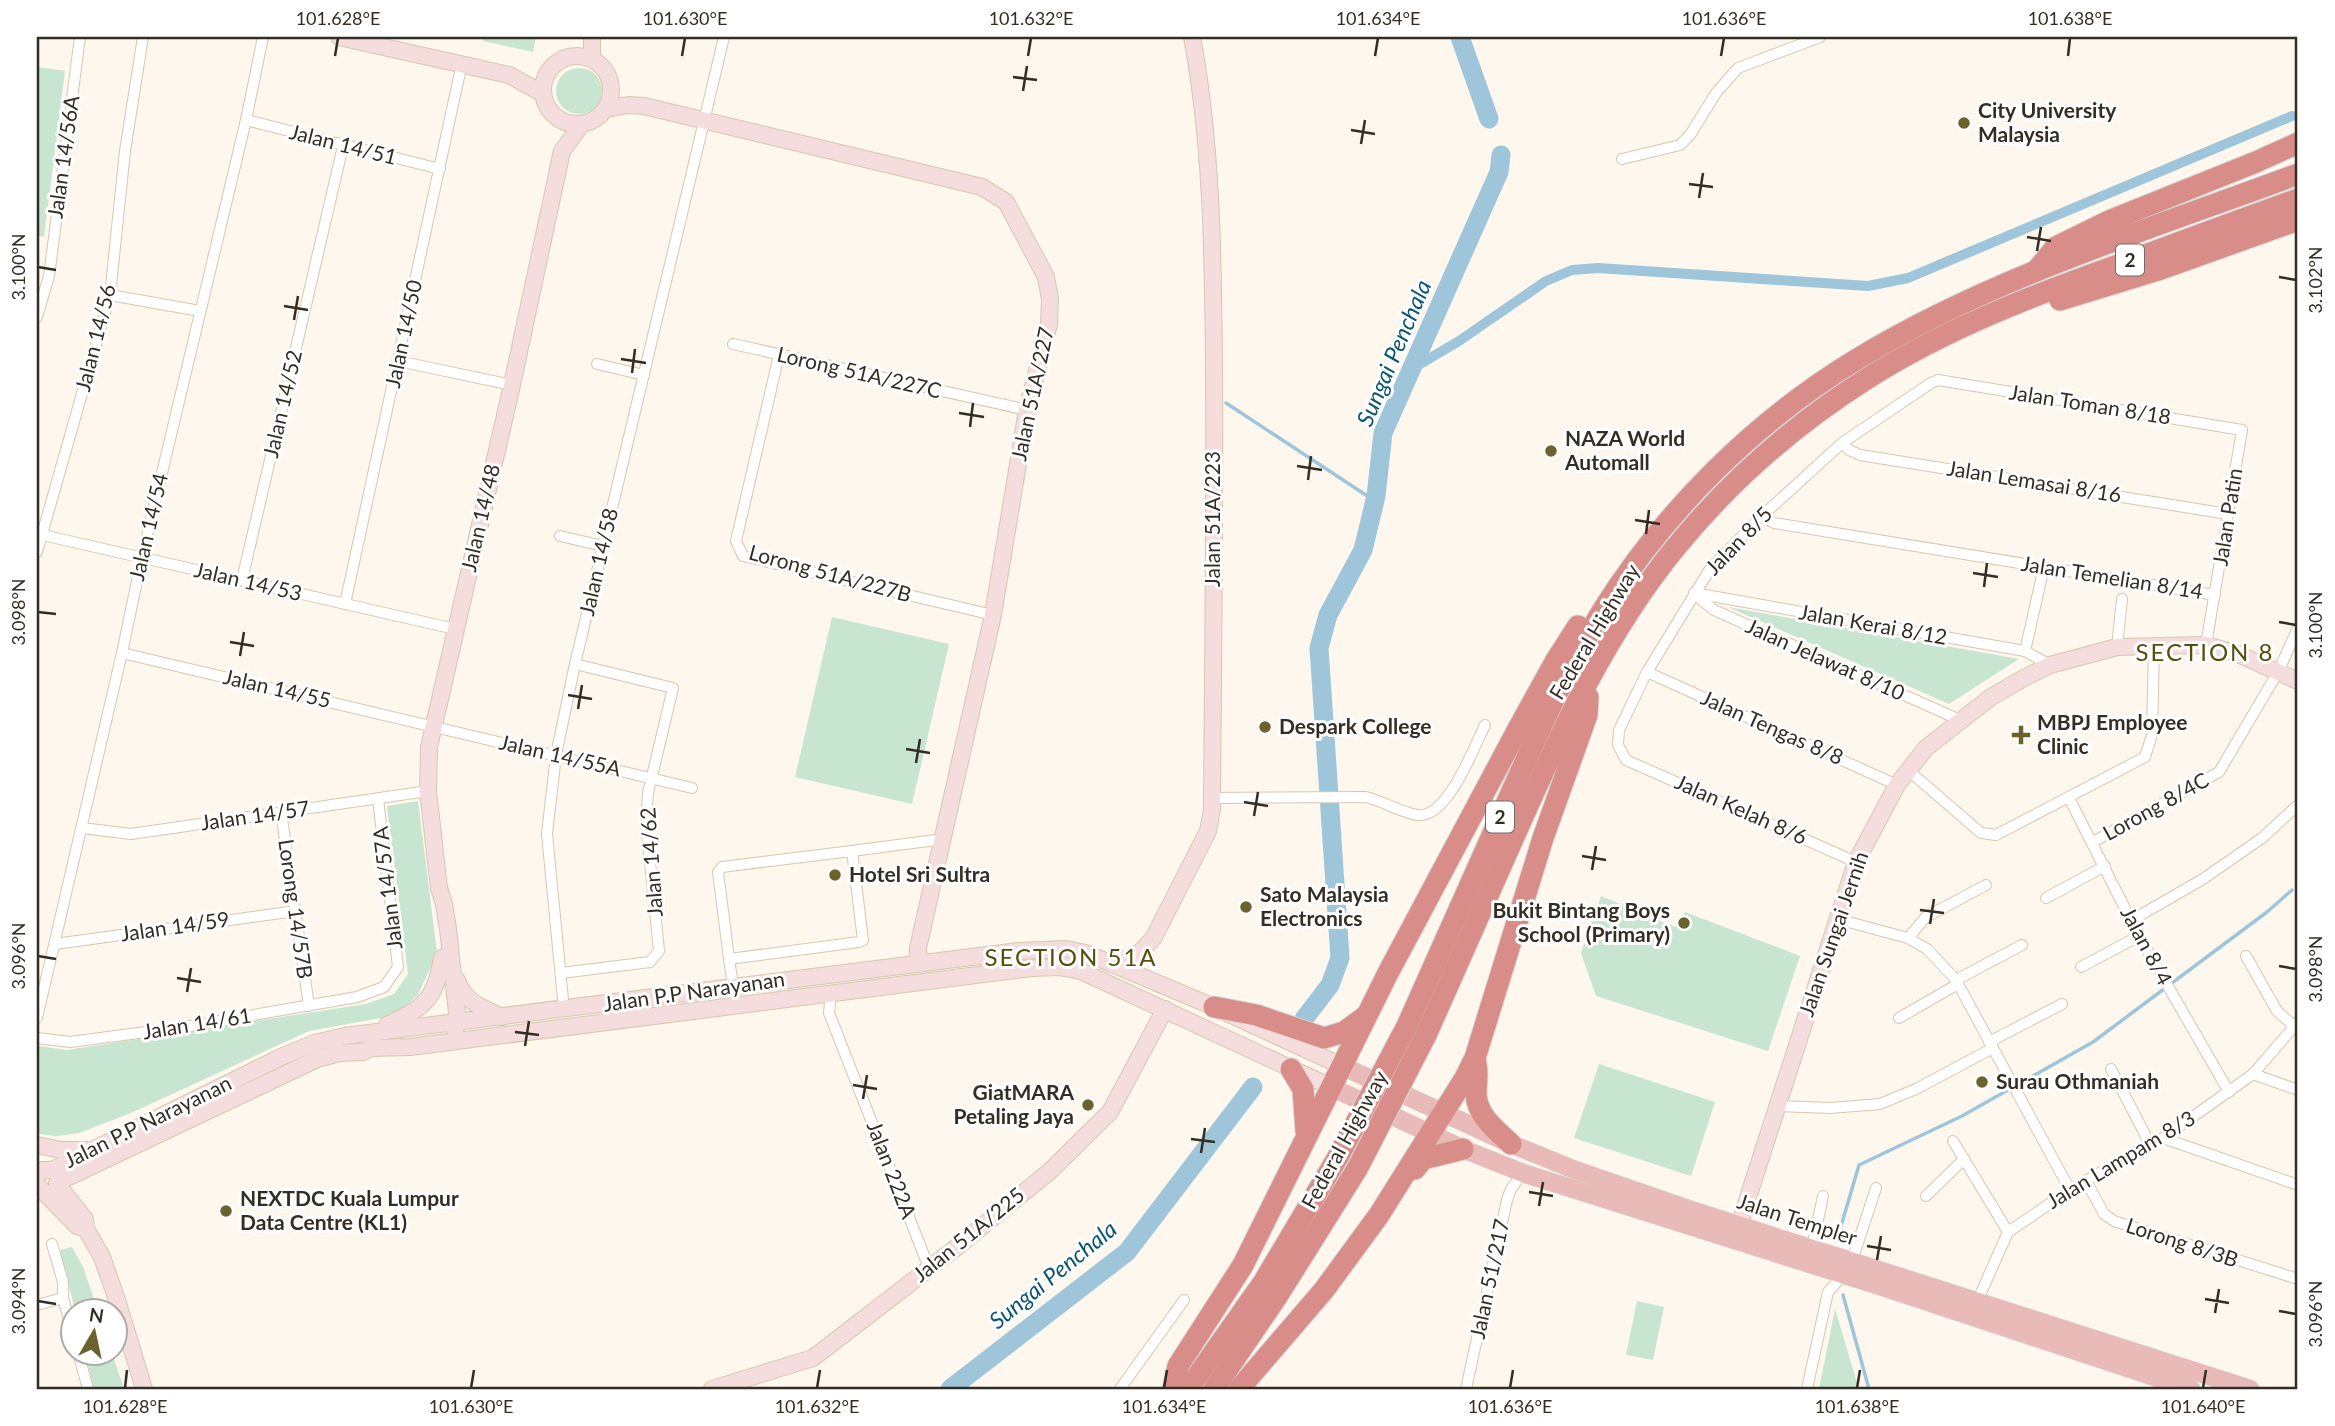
<svg xmlns="http://www.w3.org/2000/svg" width="2335" height="1426" viewBox="0 0 2335 1426" font-family="Lato,sans-serif">
	<rect width="100%" height="100%" fill="#fef7ee"/>
	<g fill="#c8e5d1">
		<polygon points="484,37 536,37 533,52 483,41"/>
		<polygon points="37,67 65,71 44,237 37,236"/>
		<circle cx="579" cy="91" r="23"/>
		<polygon points="1728,607 2019,659 1949,704"/>
		<polygon points="832,617 949,644 912,804 795,777"/>
		<polygon points="418,801 437,953 418,995 402,1009 381,1018 309,1031 131,1113 79,1133 57,1136 37,1134 38,1046 67,1050 366,1004 394,994 408,974 387,806"/>
		<polygon points="1601,896 1675,927 1685,912 1800,956 1768,1051 1596,996 1581,953"/>
		<polygon points="1599,1064 1715,1102 1691,1176 1574,1138"/>
		<polygon points="72,1247 83,1267 98,1310 75,1310 60,1250"/>
		<polygon points="1637,1301 1664,1307 1653,1360 1626,1355"/>
		<polygon points="1835,1309 1859,1389 1819,1389"/>
		<polygon points="85,1353 112,1353 124,1389 94,1389"/>
	</g>
	<g fill="none" stroke-linecap="round" stroke-linejoin="round">
		<g stroke="#9ec5da" stroke-width="3.5">
			<polyline points="1226,403 1375,501"/>
			<polyline points="1839,1233 1859,1165 1962,1116 2093,1042 2267,912 2292,890"/>
			<polyline points="1843,1295 1869,1389"/>
		</g>
		<polyline stroke="#9ec5da" stroke-width="10" points="1410,370 1459,341 1546,281 1572,270 1598,268 1868,286 1908,278 2292,116"/>
		<g stroke="#9ec5da" stroke-width="19">
			<polyline points="1460,37 1489,119"/>
			<polyline points="1304,1019 1330,985 1340,958 1319,648 1328,615 1363,550 1376,496 1383,433 1499,172 1501,155"/>
			<polyline points="950,1389 1127,1252 1253,1087"/>
		</g>
		<g stroke="#d7c7b0" stroke-width="12">
			<g id="street">
				<polyline points="246,120 440,169"/>
				<polyline points="1622,159 1680,145 1690,135 1716,93 1738,68 1820,37"/>
				<polyline points="110,295 200,311"/>
				<polyline points="37,317 49,276 80,37"/>
				<polyline points="733,344 1027,410"/>
				<polyline points="779,355 736,541 743,556 993,615"/>
				<polyline points="398,361 512,385"/>
				<polyline points="597,364 644,375"/>
				<polyline points="1842,443 1849,450 1860,455 2228,514"/>
				<polyline points="1762,516 1774,523 2215,595"/>
				<polyline points="38,534 455,629"/>
				<polyline points="560,536 603,546"/>
				<polyline points="37,552 110,295 125,151 143,37"/>
				<polyline points="242,580 343,146"/>
				<polyline points="1694,593 2025,651 2050,665"/>
				<polyline points="1694,594 1714,610 1960,720"/>
				<polyline points="345,604 462,63"/>
				<polyline points="2117,647 2122,599"/>
				<polyline points="2025,651 2044,567"/>
				<polyline points="122,653 692,788"/>
				<polyline points="1647,672 1897,785"/>
				<polyline points="1908,770 1981,833 1996,835 2145,757 2152,735 2154,646"/>
				<path d="M 1212,798 L 1366,797 C 1383,801 1400,812 1417,815 C 1447,820 1474,747 1485,725"/>
				<polyline points="2069,798 2139,936 2229,1092"/>
				<polyline points="281,812 309,1006"/>
				<polyline points="82,828 131,834 428,791"/>
				<polyline points="2093,842 2219,772 2278,672 2298,628"/>
				<polygon points="852,851 863,940 859,942 729,959 718,872 722,867"/>
				<polyline points="852,851 943,839"/>
				<polyline points="1856,862 1626,760 1618,745 1619,730 1647,672 1710,569 1762,516 1842,443 1931,383 1938,380 2242,430 2206,645"/>
				<polyline points="2046,898 2105,866"/>
				<polyline points="1837,919 1908,938 1927,949 1956,980 2070,1190"/>
				<polyline points="2132,920 2203,879 2262,838 2298,805"/>
				<polyline points="1908,938 1926,917 1986,885"/>
				<polyline points="55,944 296,911"/>
				<polyline points="2246,956 2277,1011 2295,1027"/>
				<polyline points="729,959 733,986"/>
				<polyline points="2081,967 2139,936"/>
				<polyline points="561,973 650,962 659,951 646,823 648,793 673,688 575,664"/>
				<polyline points="1956,980 2022,945"/>
				<polyline points="831,992 829,1013 929,1268"/>
				<polyline points="564,1010 547,834 556,755 575,664 724,37"/>
				<polyline points="37,1018 122,653 142,557 246,120 263,37"/>
				<polyline points="1899,1018 1958,984"/>
				<polyline points="37,1038 70,1042 184,1027 357,997 384,987 398,967 378,799"/>
				<polyline points="1989,1042 2062,1004"/>
				<polyline points="2111,1069 2150,1144"/>
				<polyline points="2253,1074 2298,1090"/>
				<polyline points="1777,1106 1830,1108 1880,1104 1916,1089 1993,1048"/>
				<polyline points="2163,1138 2298,1185"/>
				<polyline points="1953,1141 2008,1232"/>
				<polyline points="2086,1181 2104,1214 2114,1221 2298,1279"/>
				<polyline points="1926,1196 1964,1159"/>
				<polyline points="52,1244 63,1282 63,1298 74,1337"/>
				<polyline points="1812,1248 1823,1196"/>
				<polyline points="1852,1261 1876,1188"/>
				<polyline points="1976,1304 2008,1232 2070,1190 2150,1144 2163,1138 2253,1074 2298,1022"/>
				<polyline points="37,1305 63,1298"/>
				<polyline points="78,1352 88,1389"/>
				<polyline points="1120,1389 1184,1300"/>
				<polyline points="1466,1389 1507,1200 1511,1189 1523,1173"/>
				<polyline points="1807,1389 1828,1292 1843,1275"/>
			</g>
		</g>
		<g stroke="#d7c7b0" stroke-width="18">
			<g id="secondary">
				<polyline points="339,37 509,75 542,93"/>
				<circle cx="577" cy="90" r="34"/>
				<polyline points="592,58 592,37"/>
				<polyline points="606,109 628,105 644,106 982,187 1006,202 1046,277 1050,299 1049,324 1027,410 993,615 918,948 918,962"/>
				<path d="M 1111,962 C 1134,958 1140,955 1154,937 L 1208,831 L 1212,809 C 1213,660 1215,512 1214,364 C 1213,255 1212,144 1192,37"/>
				<path d="M 457,980 C 464,1002 483,1008 502,1017"/>
				<path d="M 387,1025 C 425,1007 435,1000 442,958"/>
				<polyline points="455,1030 458,1022 448,929 444,904 439,888 428,791 429,747 512,385 562,151 582,124"/>
				<polyline points="37,1145 61,1150 86,1150"/>
				<polyline points="37,1176 42,1170 52,1170 283,1056 315,1043 345,1036 1019,951 1066,949 1086,953 1214,1007 1342,1066"/>
				<polyline points="58,1182 317,1059 340,1053 363,1052 371,1048 410,1047 1032,968 1059,967 1081,971 1331,1087"/>
				<polyline points="57,1184 85,1219 86,1229 102,1257 117,1300 144,1389"/>
				<polyline points="37,1185 77,1226 86,1229"/>
				<polyline points="1735,1238 1856,862 1897,785 1926,748 1991,697 2024,678 2050,665 2117,647 2206,645 2238,654 2298,681"/>
				<polyline points="712,1389 813,1358 957,1247 1050,1171 1110,1112 1165,1009"/>
			</g>
		</g>
		<g stroke="#d6d5d3" stroke-width="19">
			<g id="primary">
				<polyline points="1342,1066 1511,1144 1575,1170 1691,1210 2250,1389"/>
				<polyline points="1331,1087 1463,1149 1523,1173 1883,1287 2191,1389"/>
			</g>
		</g>
		<g stroke="#d6d5d3" stroke-width="23">
			<g id="highway">
				<polyline points="2036,271 2056,247 2109,221 2256,162 2298,143"/>
				<polyline points="2060,300 2158,270 2298,220"/>
				<polyline points="1214,1007 1256,1015 1324,1038 1344,1032 1366,1016"/>
				<path d="M 1407,1026 C 1439,954 1471,883 1503,811 C 1533,744 1563,675 1601,613 C 1665,510 1756,420 1859,358 C 1995,276 2150,229 2298,174"/>
				<path d="M 1426,1035 C 1456,967 1487,898 1517,830 C 1561,731 1607,631 1676,547 C 1731,480 1795,424 1868,378 C 1947,328 2036,294 2124,263 C 2182,241 2240,220 2298,199"/>
				<path d="M 1475,1060 C 1479,1072 1476,1081 1476,1094 C 1477,1116 1496,1130 1511,1144"/>
				<polyline points="1291,1069 1303,1089 1306,1131"/>
				<polyline points="1415,1169 1423,1159 1463,1149"/>
				<polyline points="1173,1389 1178,1366 1243,1265 1388,973 1518,729 1555,662 1578,626"/>
				<polyline points="1188,1389 1263,1283 1338,1157"/>
				<polyline points="1214,1389 1278,1295 1357,1169"/>
				<polyline points="1239,1389 1324,1290 1379,1215 1465,1078 1475,1058 1543,838 1587,715 1588,697"/>
			</g>
		</g>
		<use href="#street" stroke="#fff" stroke-width="10"/>
		<use href="#secondary" stroke="#f4dddc" stroke-width="16"/>
		<use href="#primary" stroke="#e8bbb8" stroke-width="18"/>
		<use href="#highway" stroke="#d98d89" stroke-width="21"/>
		<g stroke="#d6d5d3" stroke-width="23" stroke-linecap="butt">
			<g id="highway-bridge">
				<polyline points="1338,1157 1407,1026"/>
				<polyline points="1357,1169 1426,1035"/>
			</g>
		</g>
		<use href="#highway-bridge" stroke="#d98d89" stroke-width="21"/>
	</g>
	<path fill="none" stroke="#332d24" stroke-width="2.5" d="M 335,56 L 338,38M 682,56 L 685,38M 1028,56 L 1031,38M 1375,56 L 1378,38M 1721,56 L 1724,38M 2068,56 L 2070,38M 1013,77 L 1037,80M 1023,91 L 1027,66M 1351,130 L 1375,134M 1361,144 L 1365,120M 1689,184 L 1713,187M 1699,198 L 1703,173M 2027,237 L 2051,241M 2037,251 L 2041,227M 38,267 L 56,270M 2279,277 L 2296,280M 284,306 L 308,310M 294,320 L 298,296M 621,359 L 646,363M 632,373 L 635,349M 959,413 L 984,417M 970,427 L 973,403M 1297,466 L 1322,470M 1308,480 L 1311,456M 1635,520 L 1660,524M 1646,534 L 1649,510M 1973,573 L 1998,577M 1984,587 L 1987,563M 38,612 L 56,614M 2279,622 L 2296,625M 230,642 L 254,646M 240,656 L 244,632M 568,695 L 592,699M 578,709 L 582,685M 906,749 L 930,753M 916,763 L 920,739M 1244,802 L 1268,806M 1254,816 L 1258,792M 1582,856 L 1606,860M 1592,870 L 1596,846M 1920,910 L 1944,913M 1930,924 L 1934,899M 38,956 L 56,959M 2279,966 L 2296,969M 177,978 L 201,982M 187,992 L 191,968M 515,1032 L 539,1035M 525,1046 L 529,1021M 853,1085 L 877,1089M 863,1099 L 867,1075M 1191,1139 L 1215,1142M 1201,1153 L 1205,1128M 1529,1192 L 1553,1196M 1539,1206 L 1543,1182M 1867,1246 L 1891,1250M 1877,1260 L 1881,1236M 2205,1299 L 2229,1303M 38,1301 L 56,1304M 2279,1311 L 2296,1314M 2215,1313 L 2219,1289M 125,1388 L 127,1370M 471,1388 L 474,1370M 817,1388 L 820,1370M 1164,1388 L 1167,1370M 1510,1388 L 1513,1370M 1857,1388 L 1860,1370M 2203,1388 L 2206,1370"/>
	<g fill="#6b622e" stroke="#fff" stroke-width="2.5">
		<circle cx="1964" cy="123" r="7"/>
		<circle cx="1551" cy="451" r="7"/>
		<circle cx="1265" cy="727" r="7"/>
		<path d="M2017.5 724.5h7v7h7v7h-7v7h-7v-7h-7v-7h7z"/>
		<circle cx="835" cy="875" r="7"/>
		<circle cx="1246" cy="907" r="7"/>
		<circle cx="1684" cy="923" r="7"/>
		<circle cx="1982" cy="1082" r="7"/>
		<circle cx="1088" cy="1105" r="7"/>
		<circle cx="226" cy="1211" r="7"/>
	</g>
	<g text-anchor="middle" stroke-width="6" stroke-linejoin="round" paint-order="stroke">
		<g fill="#fff" stroke="#706c66" stroke-width="2">
			<rect x="2116" y="244.5" width="28" height="31" rx="5"/>
			<rect x="1486" y="801.5" width="28" height="31" rx="5"/>
		</g>
		<g font-size="19" font-weight="bold" fill="#332d24">
			<text x="2130" y="267">2</text>
			<text x="1500" y="824">2</text>
		</g>
		<g font-size="21" font-weight="bold" fill="#332d24" stroke="#fff" text-anchor="start">
			<text x="1978" y="118">City University<tspan x="1978" dy="24">Malaysia</tspan></text>
			<text x="1565" y="446">NAZA World<tspan x="1565" dy="24">Automall</tspan></text>
			<text x="2037" y="730">MBPJ Employee<tspan x="2037" dy="24">Clinic</tspan></text>
			<text x="1279" y="734">Despark College</text>
			<text x="849" y="882">Hotel Sri Sultra</text>
			<text x="1260" y="902">Sato Malaysia<tspan x="1260" dy="24">Electronics</tspan></text>
			<text x="1670" y="918" text-anchor="end">Bukit Bintang Boys<tspan x="1670" dy="24">School (Primary)</tspan></text>
			<text x="1996" y="1089">Surau Othmaniah</text>
			<text x="1074" y="1100" text-anchor="end">GiatMARA<tspan x="1074" dy="24">Petaling Jaya</tspan></text>
			<text x="240" y="1206">NEXTDC Kuala Lumpur<tspan x="240" dy="24">Data Centre (KL1)</tspan></text>
		</g>
		<g font-size="21" fill="#332d24" stroke="#fff">
			<text transform="translate(343 145) rotate(14)" y="7">Jalan 14/51</text>
			<text transform="translate(64 157) rotate(-82)" y="7">Jalan 14/56A</text>
			<text transform="translate(404 334) rotate(-78)" y="7">Jalan 14/50</text>
			<text transform="translate(96 338) rotate(-76)" y="7">Jalan 14/56</text>
			<text transform="translate(859 373) rotate(13)" y="7">Lorong 51A/227C</text>
			<text transform="translate(1033 394) rotate(-78)" y="7">Jalan 51A/227</text>
			<text transform="translate(283 404) rotate(-77)" y="7">Jalan 14/52</text>
			<text transform="translate(2090 405) rotate(9)" y="7">Jalan Toman 8/18</text>
			<text transform="translate(2034 482) rotate(9)" y="7">Jalan Lemasai 8/16</text>
			<text transform="translate(2228 517) rotate(-81)" y="7">Jalan Patin</text>
			<text transform="translate(481 518) rotate(-77)" y="7">Jalan 14/48</text>
			<text transform="translate(1213 519) rotate(-90)" y="7">Jalan 51A/223</text>
			<text transform="translate(149 527) rotate(-77)" y="7">Jalan 14/54</text>
			<text transform="translate(1739 541) rotate(-46)" y="7">Jalan 8/5</text>
			<text transform="translate(599 562) rotate(-77)" y="7">Jalan 14/58</text>
			<text transform="translate(830 574) rotate(15)" y="7">Lorong 51A/227B</text>
			<text transform="translate(2112 578) rotate(9)" y="7">Jalan Temelian 8/14</text>
			<text transform="translate(248 582) rotate(13)" y="7">Jalan 14/53</text>
			<text transform="translate(1873 625) rotate(10)" y="7">Jalan Kerai 8/12</text>
			<text transform="translate(1595 632) rotate(-59)" y="7">Federal Highway</text>
			<text transform="translate(1825 660) rotate(24)" y="7">Jalan Jelawat 8/10</text>
			<text transform="translate(277 689) rotate(13)" y="7">Jalan 14/55</text>
			<text transform="translate(1772 728) rotate(24)" y="7">Jalan Tengas 8/8</text>
			<text transform="translate(560 756) rotate(13)" y="7">Jalan 14/55A</text>
			<text transform="translate(2156 807) rotate(-29)" y="7">Lorong 8/4C</text>
			<text transform="translate(1741 810) rotate(24)" y="7">Jalan Kelah 8/6</text>
			<text transform="translate(255 816) rotate(-8)" y="7">Jalan 14/57</text>
			<text transform="translate(652 862) rotate(-94)" y="7">Jalan 14/62</text>
			<text transform="translate(388 888) rotate(-97)" y="7">Jalan 14/57A</text>
			<text transform="translate(295 909) rotate(82)" y="7">Lorong 14/57B</text>
			<text transform="translate(175 927) rotate(-8)" y="7">Jalan 14/59</text>
			<text transform="translate(1834 934) rotate(-71)" y="7">Jalan Sungai Jernih</text>
			<text transform="translate(2146 946) rotate(62)" y="7">Jalan 8/4</text>
			<text transform="translate(694 992) rotate(-8)" y="7">Jalan P.P Narayanan</text>
			<text transform="translate(197 1024) rotate(-9)" y="7">Jalan 14/61</text>
			<text transform="translate(148 1122) rotate(-26)" y="7">Jalan P.P Narayanan</text>
			<text transform="translate(1345 1140) rotate(-61)" y="7">Federal Highway</text>
			<text transform="translate(2121 1160) rotate(-31)" y="7">Jalan Lampam 8/3</text>
			<text transform="translate(891 1170) rotate(69)" y="7">Jalan 222A</text>
			<text transform="translate(1797 1220) rotate(18)" y="7">Jalan Templer</text>
			<text transform="translate(969 1235) rotate(-39)" y="7">Jalan 51A/225</text>
			<text transform="translate(2182 1243) rotate(18)" y="7">Lorong 8/3B</text>
			<text transform="translate(1490 1279) rotate(-78)" y="7">Jalan 51/217</text>
		</g>
		<g font-size="23" font-style="italic" fill="#0a5572" stroke="#fff">
			<text transform="translate(1394 353) rotate(-67)" y="8">Sungai Penchala</text>
			<text transform="translate(1053 1275) rotate(-39)" y="8">Sungai Penchala</text>
		</g>
		<g font-size="24" letter-spacing="2" fill="#574d0d" stroke="#fff">
			<text x="2205" y="661">SECTION 8</text>
			<text x="1071" y="966">SECTION 51A</text>
		</g>
	</g>
	<rect width="2335" height="1426" fill="none" stroke="#ffffff" stroke-width="77"/>
	<g transform="translate(94 1332) rotate(9)"><circle r="33" fill="#ffffff" stroke="#adaba7" stroke-width="2"/>
	<path d="M0-5L12 26L0 18L-12 26Z" fill="#6b622e"/>
	<text y="-10" font-size="19" font-weight="bold" text-anchor="middle" fill="#332d24">N</text>
	</g>
	<rect x="38" y="38" width="2258" height="1350" fill="none" stroke="#332d24" stroke-width="2.5"/>
	<g font-size="18" text-anchor="middle" fill="#332d24">
		<text x="338" y="25">101.628°E</text>
		<text x="685" y="25">101.630°E</text>
		<text x="1031" y="25">101.632°E</text>
		<text x="1378" y="25">101.634°E</text>
		<text x="1724" y="25">101.636°E</text>
		<text x="2070" y="25">101.638°E</text>
		<text transform="translate(19 267) rotate(-90)" y="6">3.100°N</text>
		<text transform="translate(2316 280) rotate(-90)" y="6">3.102°N</text>
		<text transform="translate(19 612) rotate(-90)" y="6">3.098°N</text>
		<text transform="translate(2316 625) rotate(-90)" y="6">3.100°N</text>
		<text transform="translate(19 956) rotate(-90)" y="6">3.096°N</text>
		<text transform="translate(2316 969) rotate(-90)" y="6">3.098°N</text>
		<text transform="translate(19 1301) rotate(-90)" y="6">3.094°N</text>
		<text transform="translate(2316 1314) rotate(-90)" y="6">3.096°N</text>
		<text x="125" y="1413">101.628°E</text>
		<text x="471" y="1413">101.630°E</text>
		<text x="817" y="1413">101.632°E</text>
		<text x="1164" y="1413">101.634°E</text>
		<text x="1510" y="1413">101.636°E</text>
		<text x="1857" y="1413">101.638°E</text>
		<text x="2203" y="1413">101.640°E</text>
	</g>
</svg>
